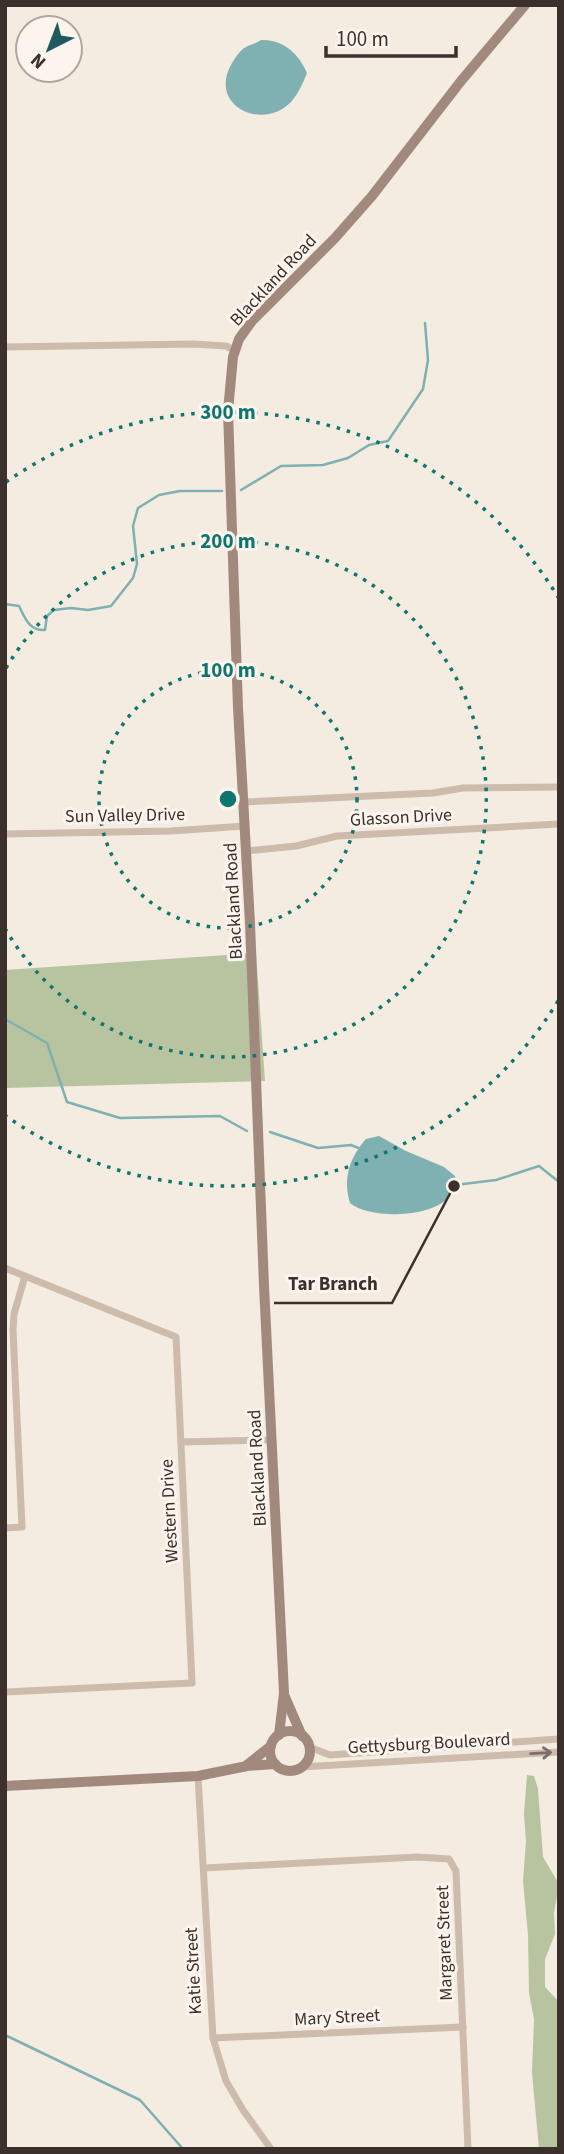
<svg xmlns="http://www.w3.org/2000/svg" width="564" height="2154" viewBox="0 0 564 2154" font-family="'Source Sans 3',sans-serif">
	<rect width="100%" height="100%" fill="#f4ebe1"/>
	<g fill="#b8c4a0">
		<polygon points="256,953 265,1081 5,1088 5,970"/>
		<polygon points="527,1775 534,1776 538,1789 543,1857 559,1884 554,1913 555,1934 545,1959 545,1987 559,2002 559,2149 539,2149 532,2073 534,2019 529,1993 528,1935 523,1881 526,1841 524,1814"/>
	</g>
	<g fill="#7fb0b2">
		<path d="M 261,40 C 283,39 299,54 307,73 C 303,83 298,94 291,102 C 262,132 207,105 232,63 C 236,57 240,50 246,47 C 251,44 257,43 261,40 Z"/>
		<path d="M 379,1136 L 406,1151 L 444,1167 L 455,1176 C 462,1219 372,1222 350,1203 C 343,1179 349,1158 366,1139 Z"/>
	</g>
	<g fill="none" stroke-linecap="round" stroke-linejoin="round">
		<g stroke="#7fb0b2" stroke-width="2.5">
			<polyline points="241,490 281,466 323,465 348,458 369,445 388,441 423,389 428,360 425,323"/>
			<path d="M 5,604 L 19,606 C 25,618 29,631 45,630 L 47,616 L 54,610 L 71,608 L 88,610 L 111,606 L 133,578 L 137,564 L 133,526 L 138,508 L 159,495 L 180,491 L 222,491"/>
			<polyline points="5,1019 47,1043 67,1102 120,1118 220,1116 247,1131"/>
			<polyline points="270,1132 318,1148 351,1145 361,1149"/>
			<polyline points="455,1185 496,1180 539,1166 559,1182"/>
			<polyline points="5,2035 140,2100 183,2149"/>
		</g>
		<g stroke="#cdbbac" stroke-width="7">
			<polyline points="5,347 193,344 226,346 234,350"/>
			<polyline points="244,802 433,793 463,788 559,787"/>
			<polyline points="5,834 171,831 245,826"/>
			<polyline points="246,851 296,846 337,836 559,824"/>
			<polyline points="5,1268 176,1337 192,1683 5,1692"/>
			<polyline points="181,1442 272,1440"/>
			<polyline points="5,1528 22,1527 13,1330 14,1314 25,1276"/>
			<polyline points="309,1747 330,1755 559,1739"/>
			<polyline points="301,1767 559,1752"/>
			<polyline points="198,1776 213,2038 226,2081 243,2110 271,2149"/>
			<polyline points="204,1868 417,1857 449,1859 456,1871 468,2149"/>
			<polyline points="213,2038 463,2027"/>
		</g>
		<g stroke="#a18a7d" stroke-width="10">
			<polyline points="285,1697 302,1736"/>
			<circle cx="290" cy="1751" r="20"/>
			<polyline points="279,1735 284,1693 264,1286 250,923 238,708 228,411 233,357 239,339 252,321 335,238 372,196 461,81 525,5"/>
			<polyline points="247,1765 271,1746"/>
			<polyline points="5,1786 198,1776 247,1766 275,1764"/>
		</g>
	</g>
	<defs><path id="oneway-shaft" d="M-6 0H5M1.5-3L5.5 0L1.5 3" fill="none" stroke-width="1.6" stroke-linecap="round" stroke-linejoin="round" transform="scale(1.75)"/></defs>
	<use stroke="#7d6f65" href="#oneway-shaft" transform="translate(541 1753) rotate(-3)"/>
	<g fill="none" stroke="#0f766e" stroke-width="3.5" stroke-dasharray="3.5 7">
		<circle cx="228" cy="799" r="129"/>
		<path d="M6 668A258 258 0 1 1 6 930"/>
		<path d="M558 1001A387 387 0 0 1 6 1116M6 482A387 387 0 0 1 558 597"/>
	</g>
	<g text-anchor="middle" stroke-width="6" stroke-linejoin="round" paint-order="stroke">
		<g font-size="18" fill="#3b302b" stroke="#fbf5ee">
			<text transform="translate(273 280) rotate(-47)" y="6">Blackland Road</text>
			<text transform="translate(125 815) rotate(-1)" y="6">Sun Valley Drive</text>
			<text transform="translate(401 817) rotate(-3)" y="6">Glasson Drive</text>
			<text transform="translate(233 901) rotate(-93)" y="6">Blackland Road</text>
			<text transform="translate(257 1468) rotate(-93)" y="6">Blackland Road</text>
			<text transform="translate(169 1511) rotate(-93)" y="6">Western Drive</text>
			<text transform="translate(429 1743) rotate(-3)" y="6">Gettysburg Boulevard</text>
			<text transform="translate(444 1943) rotate(-92)" y="6">Margaret Street</text>
			<text transform="translate(193 1971) rotate(-93)" y="6">Katie Street</text>
			<text transform="translate(337 2017) rotate(-3)" y="6">Mary Street</text>
		</g>
	</g>
	<circle cx="228" cy="799" r="10" fill="#0f766e" stroke="#fbf5ee" stroke-width="3.5"/>
	<g font-size="21" text-anchor="middle" font-weight="bold" fill="#0f766e" stroke="#fbf5ee" stroke-width="6" stroke-linejoin="round" paint-order="stroke">
		<text x="228" y="419">300 m</text>
		<text x="228" y="548">200 m</text>
		<text x="228" y="677">100 m</text>
	</g>
	<path fill="none" stroke="#3b302b" stroke-width="2.5" d="M454 1186L392 1303H274"/>
	<circle fill="#3b302b" stroke="#fbf5ee" stroke-width="2.5" cx="454" cy="1186" r="7"/>
	<g font-size="19" text-anchor="middle" font-weight="bold" fill="#3b302b" stroke="#fbf5ee" stroke-width="6" stroke-linejoin="round" paint-order="stroke">
		<text x="333" y="1290">Tar Branch</text>
	</g>
	<rect width="564" height="2154" fill="none" stroke="#3b302b" stroke-width="14"/>
	<g transform="translate(49 49) rotate(222)"><circle r="33" fill="#fbf5ee" stroke="#aea6a0" stroke-width="2"/>
	<path d="M0-5L12 26L0 18L-12 26Z" fill="#1f5a5e"/>
	<text y="-10" font-size="19" font-weight="bold" text-anchor="middle" fill="#3b302b">N</text>
	</g>
	<path d="M326 46v10h130v-10" fill="none" stroke="#3b302b" stroke-width="3.5"/>
	<text x="336" y="46" font-size="21" fill="#3b302b" stroke="#fbf5ee" stroke-width="5" paint-order="stroke">100 m</text>
</svg>
